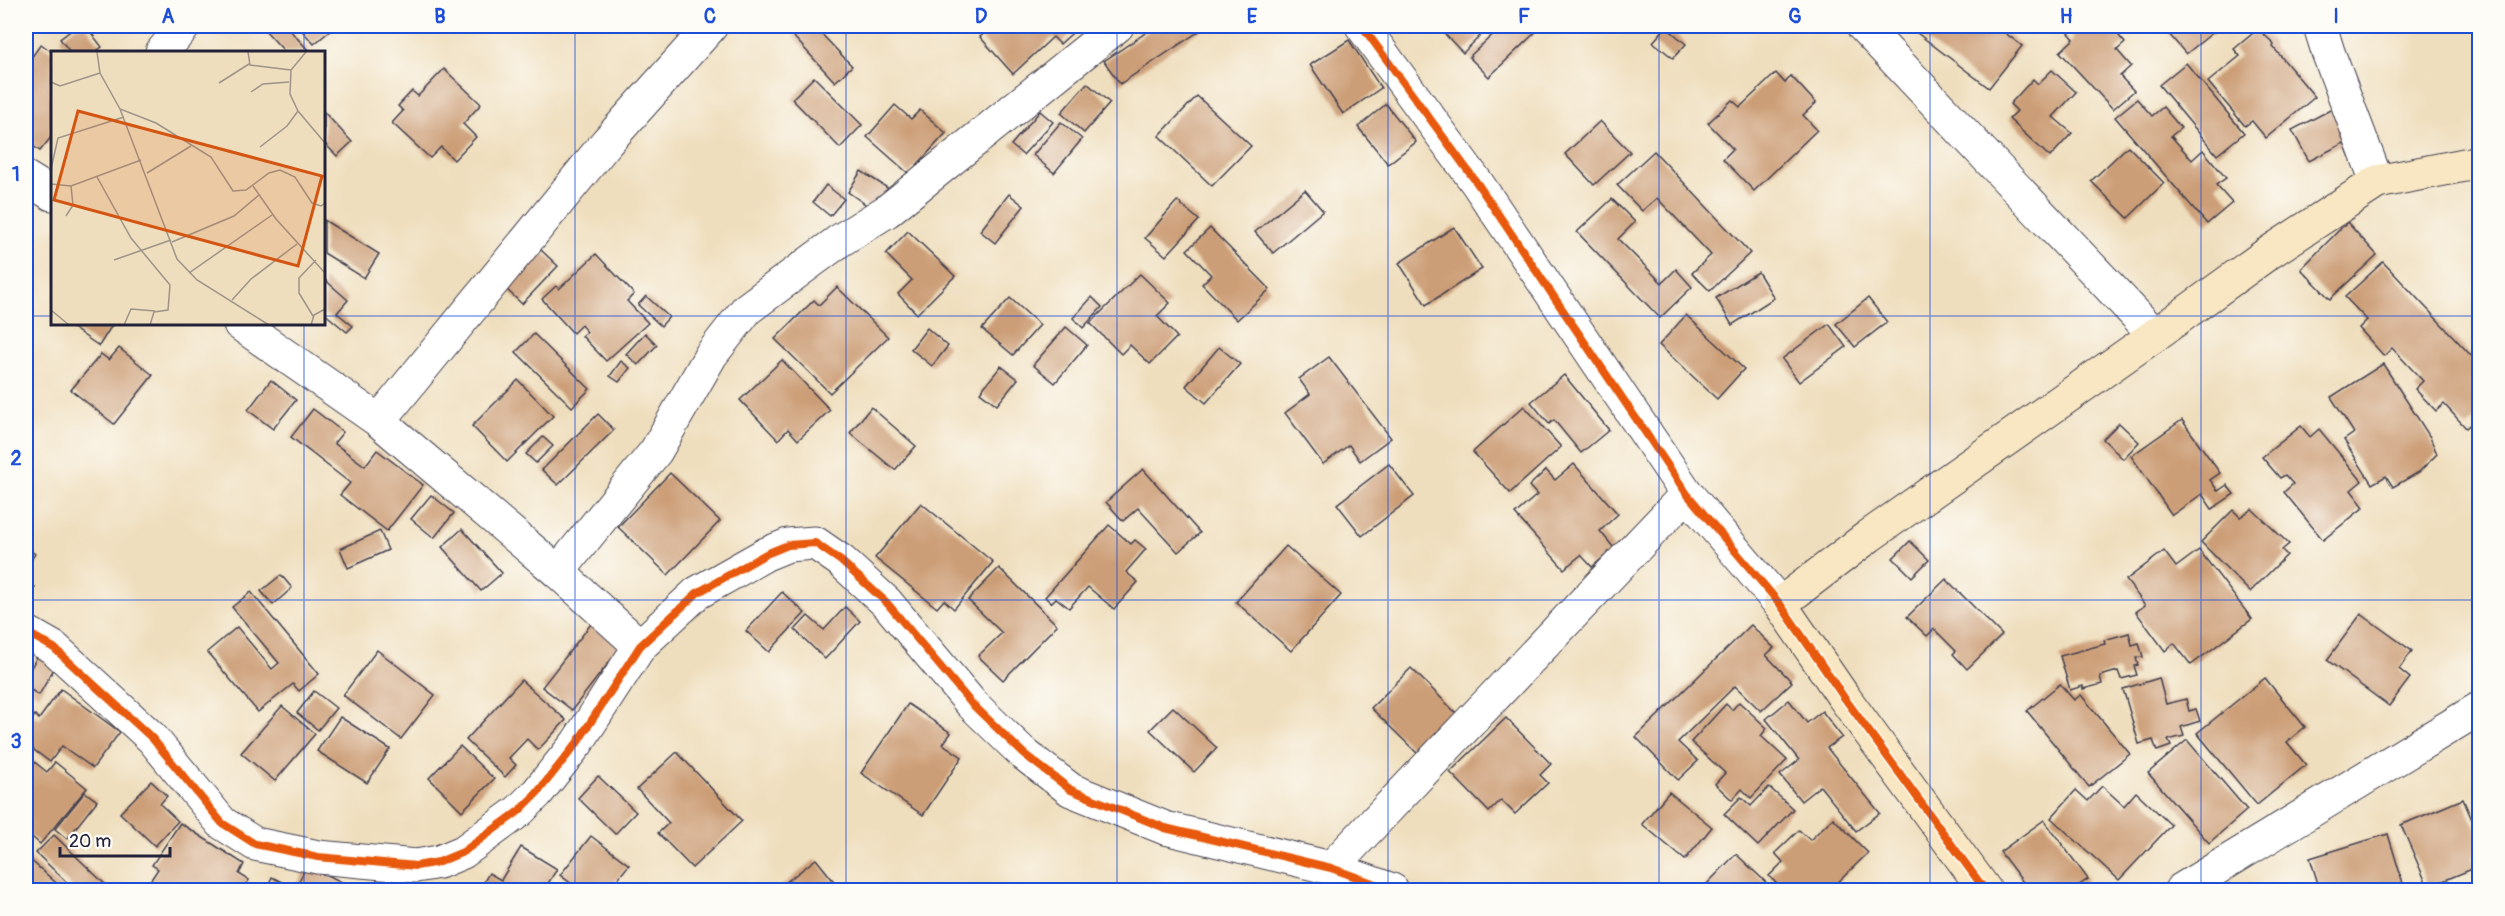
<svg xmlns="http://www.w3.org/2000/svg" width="2505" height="916" viewBox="0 0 2505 916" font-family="Pangolin,sans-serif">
	<rect width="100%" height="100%" fill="#fdfcf7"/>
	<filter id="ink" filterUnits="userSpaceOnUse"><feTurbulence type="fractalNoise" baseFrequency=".0167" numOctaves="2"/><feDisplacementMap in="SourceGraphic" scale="12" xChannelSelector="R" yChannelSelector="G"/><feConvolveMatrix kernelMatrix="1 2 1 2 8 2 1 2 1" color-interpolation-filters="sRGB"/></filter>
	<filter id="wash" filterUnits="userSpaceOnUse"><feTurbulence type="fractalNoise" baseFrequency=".008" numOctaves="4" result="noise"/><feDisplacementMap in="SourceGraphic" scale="24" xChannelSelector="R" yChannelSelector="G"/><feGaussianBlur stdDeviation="1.35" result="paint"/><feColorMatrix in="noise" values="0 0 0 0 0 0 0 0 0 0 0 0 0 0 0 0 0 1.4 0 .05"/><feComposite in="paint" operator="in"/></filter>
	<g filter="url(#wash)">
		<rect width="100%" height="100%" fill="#efdebd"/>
		<g id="blocks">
			<g fill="#cc9e77">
				<polygon points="77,26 86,26 102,47 95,52 70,52 60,39"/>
				<polygon points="269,26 286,26 310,52 285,52 264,29"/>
				<polygon points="298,26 336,26 314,44"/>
				<polygon points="803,26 814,26 852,66 835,82 793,36"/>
				<polygon points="992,26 1080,26 1060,44 1053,37 1013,74 980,37"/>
				<polygon points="1156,26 1207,26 1120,84 1104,61"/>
				<polygon points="1440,26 1487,26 1489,27 1463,53 1438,27"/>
				<polygon points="1502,26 1542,26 1489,77 1469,57"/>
				<polygon points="1908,26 1943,26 1949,30 1953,26 1996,26 2022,46 1989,88"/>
				<polygon points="2078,26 2130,26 2119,36 2125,43 2117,50 2131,66 2120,76 2134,91 2113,109 2060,52 2074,39 2069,33"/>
				<polygon points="2162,26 2221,26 2186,54"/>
				<polygon points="1666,27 1686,44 1673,58 1653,42"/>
				<polygon points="2258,29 2271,41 2274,45 2273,47 2315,97 2266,138 2252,121 2245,126 2208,82 2240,56 2234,49"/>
				<polygon points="1349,40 1381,88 1343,114 1310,65"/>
				<polygon points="41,44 52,52 52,136 40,151 26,141 26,65"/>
				<polygon points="2186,63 2244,133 2217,155 2159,85"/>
				<polygon points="444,69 481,104 463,124 476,137 454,160 441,147 430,158 392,123 403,111 398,106 412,91 418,96"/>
				<polygon points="2052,70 2076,92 2053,117 2072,133 2050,157 2009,119 2017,111 2010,104 2033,79 2038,84"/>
				<polygon points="1776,73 1785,83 1791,76 1816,103 1803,115 1817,130 1754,191 1723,159 1733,149 1708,123 1732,100 1740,107"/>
				<polygon points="814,77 862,125 840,148 792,99"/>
				<polygon points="1087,83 1110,103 1084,133 1061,113"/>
				<polygon points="1197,96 1251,146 1212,186 1159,136"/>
				<polygon points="2137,99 2152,116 2163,107 2181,128 2171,136 2192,160 2203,150 2226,178 2216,185 2232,203 2207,224 2115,117"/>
				<polygon points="1386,104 1416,142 1388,164 1358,127"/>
				<polygon points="895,105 911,119 920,110 946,133 909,174 867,137"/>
				<polygon points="2332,109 2348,141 2309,161 2292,130"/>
				<polygon points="1040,111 1053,122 1023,155 1011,145"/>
				<polygon points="324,112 352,142 337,156 324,143"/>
				<polygon points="1600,121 1630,152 1594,185 1565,154"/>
				<polygon points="1061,122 1082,139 1054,173 1033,155"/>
				<polygon points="2128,146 2164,183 2128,218 2091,181"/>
				<polygon points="1654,151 1750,253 1710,291 1692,273 1711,255 1657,198 1642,211 1617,185"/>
				<polygon points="861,171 889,189 875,211 848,192"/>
				<polygon points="826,185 844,199 830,216 813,202"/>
				<polygon points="1305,190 1323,211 1273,253 1255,232"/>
				<polygon points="1009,194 1024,206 995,243 980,231"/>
				<polygon points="1612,199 1635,222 1618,239 1662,283 1676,269 1692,287 1660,318 1577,232"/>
				<polygon points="1177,201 1199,220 1166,256 1145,238"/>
				<polygon points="324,220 379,254 364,278 324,253"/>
				<polygon points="2347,222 2377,255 2330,299 2301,269"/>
				<polygon points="1454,227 1482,269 1426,305 1399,263"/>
				<polygon points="1210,228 1270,289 1237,320 1202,284 1211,275 1187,250"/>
				<polygon points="908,231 955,276 917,314 898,294 912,280 886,254"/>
				<polygon points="541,250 558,266 522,304 505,288"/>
				<polygon points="596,254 634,294 627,301 648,323 606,361 582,336 587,332 581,325 573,333 542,299 556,286 559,289"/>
				<polygon points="2383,262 2480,365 2480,416 2466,428 2444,404 2436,411 2415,389 2423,381 2392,348 2384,356 2359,328 2367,320 2345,297"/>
				<polygon points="1758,272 1774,298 1732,325 1716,298"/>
				<polygon points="1140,274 1170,303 1157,316 1177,337 1150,364 1130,345 1121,354 1090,323"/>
				<polygon points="324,279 348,300 337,313 353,326 347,332 324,313"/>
				<polygon points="837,287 888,337 830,393 775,339 814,300 819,305"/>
				<polygon points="646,296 669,317 661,326 638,305"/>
				<polygon points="1092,297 1102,307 1083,328 1073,318"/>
				<polygon points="1010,298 1040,325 1013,355 982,329"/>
				<polygon points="1868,298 1887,322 1855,347 1836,324"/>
				<polygon points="1686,315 1744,369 1717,399 1659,345"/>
				<polygon points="67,324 111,324 112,325 99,346"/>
				<polygon points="1829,324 1846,347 1799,382 1782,359"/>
				<polygon points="1066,327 1087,345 1055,383 1033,365"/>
				<polygon points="927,328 948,346 932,366 911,349"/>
				<polygon points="645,333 657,345 638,365 626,354"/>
				<polygon points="534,334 590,389 572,407 516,352"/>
				<polygon points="1219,347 1240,364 1206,403 1186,386"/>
				<polygon points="119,348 153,375 114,424 71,390 101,354 109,360"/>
				<polygon points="1329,357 1391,438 1360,461 1349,445 1323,464 1285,413 1310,394 1299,379"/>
				<polygon points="782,360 830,410 798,440 788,429 778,440 740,400"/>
				<polygon points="621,361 630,368 619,382 610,376"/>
				<polygon points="2383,364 2430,437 2437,454 2419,472 2393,487 2386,476 2372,484 2344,440 2354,433 2331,397"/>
				<polygon points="1001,366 1018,379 997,405 980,392"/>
				<polygon points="1564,375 1609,430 1581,453 1554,420 1549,424 1531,402"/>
				<polygon points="271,380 296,400 273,429 248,410"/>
				<polygon points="518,380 553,416 507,462 472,426"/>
				<polygon points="1524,406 1561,447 1510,493 1473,452"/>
				<polygon points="871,407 916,446 895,470 850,433"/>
				<polygon points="313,409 343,432 334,443 365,466 377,450 423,485 387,531 340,495 350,483 291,437"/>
				<polygon points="598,414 614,430 558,485 542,470"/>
				<polygon points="2182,420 2220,473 2210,480 2218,491 2227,485 2234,494 2212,509 2202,494 2172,515 2131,456"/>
				<polygon points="2119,423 2139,442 2123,459 2103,439"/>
				<polygon points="2301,426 2310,437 2319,429 2362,481 2351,490 2364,507 2323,540 2284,492 2293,484 2285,475 2280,478 2262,457"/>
				<polygon points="543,437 553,446 536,463 526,454"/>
				<polygon points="1389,464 1414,496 1362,536 1337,504"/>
				<polygon points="1574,464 1618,514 1600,531 1614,548 1592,567 1581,555 1564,569 1515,514 1537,495 1529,486 1546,470 1555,480"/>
				<polygon points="1143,469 1200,533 1178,552 1138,508 1123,521 1106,502"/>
				<polygon points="670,473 720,521 668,575 618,527"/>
				<polygon points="431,495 454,513 434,538 411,519"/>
				<polygon points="921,503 993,562 954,609 944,600 937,608 875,558"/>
				<polygon points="2252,509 2289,544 2282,550 2287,555 2250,592 2201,542 2233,510 2240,517"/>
				<polygon points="1109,525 1131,544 1135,540 1146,549 1126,572 1138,582 1114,609 1088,587 1069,608 1056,598 1051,603 1045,597"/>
				<polygon points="462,529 502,573 481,591 442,547"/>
				<polygon points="380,531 388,550 348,568 340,549"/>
				<polygon points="1910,541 1929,560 1912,577 1893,558"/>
				<polygon points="1286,546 1341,595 1291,651 1236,602"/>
				<polygon points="26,547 35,554 26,568"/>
				<polygon points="2199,550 2252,619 2191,665 2174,643 2165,651 2136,612 2145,605 2126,580 2164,551 2176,567"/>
				<polygon points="999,568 1057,625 1003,680 978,656 1002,633 968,600"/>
				<polygon points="281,575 292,588 273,605 261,591"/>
				<polygon points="1946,579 2002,635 1967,669 1953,654 1956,651 1934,629 1927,636 1907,617"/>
				<polygon points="26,580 35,587 26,602"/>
				<polygon points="251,592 319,674 299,691 293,684 258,712 207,652 237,627 272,669 279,663 232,607"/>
				<polygon points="782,592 805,613 769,652 746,631"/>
				<polygon points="845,607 860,621 825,659 795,630 808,616 824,630"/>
				<polygon points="2361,614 2412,651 2399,669 2410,678 2389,706 2327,660"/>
				<polygon points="591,624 621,647 572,710 542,687"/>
				<polygon points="1751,625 1774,648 1766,655 1792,682 1761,711 1735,686 1678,742 1698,761 1678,780 1636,737"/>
				<polygon points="2129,633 2132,645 2139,643 2143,657 2136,658 2138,665 2134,666 2137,675 2121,679 2118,671 2100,676 2102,684 2083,689 2083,686 2070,690 2060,656 2105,644 2104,640"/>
				<polygon points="377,650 435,695 401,739 343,695"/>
				<polygon points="38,655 56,665 39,695 26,687 26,677"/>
				<polygon points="1411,668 1463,720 1423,759 1371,708"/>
				<polygon points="2159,678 2166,704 2186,699 2189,711 2196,709 2200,721 2181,727 2184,736 2168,740 2171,746 2157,751 2153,740 2139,744 2123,689"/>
				<polygon points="2265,678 2305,727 2287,742 2306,765 2257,805 2197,733"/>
				<polygon points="521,680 566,720 538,750 527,739 509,758 516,765 505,777 466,740"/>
				<polygon points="2060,684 2074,700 2081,695 2130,754 2089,787 2027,711"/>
				<polygon points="61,689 120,732 93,768 62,746 50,762 26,744 26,728 35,715 39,719"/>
				<polygon points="314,691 336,708 318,730 297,713"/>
				<polygon points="1789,700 1807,723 1822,711 1842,737 1827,748 1880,813 1856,831 1820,786 1801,801 1780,775 1799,760 1766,719"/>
				<polygon points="1739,702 1767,728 1761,736 1787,760 1751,798 1742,789 1732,800 1715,784 1725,773 1691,742 1726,704 1732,710"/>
				<polygon points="908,704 951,733 943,744 962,757 923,815 861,773"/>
				<polygon points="282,706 315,734 275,781 241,753"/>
				<polygon points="1173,707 1217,748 1194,772 1150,730"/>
				<polygon points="340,717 390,749 367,783 317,751"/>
				<polygon points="1506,718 1551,764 1540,775 1548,783 1515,814 1501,800 1489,812 1450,772"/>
				<polygon points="2187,740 2247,810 2209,843 2148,773"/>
				<polygon points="460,746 494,779 462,811 429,778"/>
				<polygon points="677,752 742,821 692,868 658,833 669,823 637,789"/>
				<polygon points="27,756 47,772 55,762 87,788 40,844 26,832"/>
				<polygon points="598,776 636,812 615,834 578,798"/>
				<polygon points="151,781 167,796 160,804 178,821 155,846 120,813"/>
				<polygon points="2102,786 2124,806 2136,792 2171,825 2119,880 2051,818 2076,790 2088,801"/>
				<polygon points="1769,787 1793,809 1758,846 1724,814 1741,797 1751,806"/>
				<polygon points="85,792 97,801 67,839 55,829"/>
				<polygon points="1669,792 1712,827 1685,860 1642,824"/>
				<polygon points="2463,799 2480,838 2480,853 2473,855 2477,867 2428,887 2401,825"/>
				<polygon points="1833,818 1868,853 1830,890 1783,890 1769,876 1783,862 1775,853 1799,830 1810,840"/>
				<polygon points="2044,820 2088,879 2072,890 2029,890 2000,852"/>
				<polygon points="180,823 244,864 239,874 249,880 242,890 159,890 148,884 158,869 152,865"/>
				<polygon points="2388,834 2405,890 2320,890 2310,858"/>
				<polygon points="54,835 111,890 75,890 36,853"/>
				<polygon points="591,836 629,865 611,887 616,890 580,890 560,875"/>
				<polygon points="521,847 557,869 544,890 479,890 489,873 501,880"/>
				<polygon points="1736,854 1774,890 1701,890"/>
				<polygon points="26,856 64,890 26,890"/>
				<polygon points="816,859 836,884 829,890 776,890"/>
				<polygon points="307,865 358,890 266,890 272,877 295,889"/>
			</g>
		</g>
	</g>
	<g filter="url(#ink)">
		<use href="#blocks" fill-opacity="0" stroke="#413e4e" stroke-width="1.5"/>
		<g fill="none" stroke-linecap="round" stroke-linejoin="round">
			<g stroke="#413e4e" stroke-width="35">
				<g id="street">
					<polyline points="1362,26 1477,183 1687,494 1780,604"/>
					<polyline points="1863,26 2155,335"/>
					<polyline points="2320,26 2328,52 2377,182"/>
					<polyline points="162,52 184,26"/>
					<polyline points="26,178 52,194"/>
					<polyline points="240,324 379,421 558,572 640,646"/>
					<polyline points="379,421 607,142 711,26"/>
					<polyline points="558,572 656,451 711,355 747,309 839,241 887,211 1117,26"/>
					<polyline points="26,632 54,648 152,738 222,823 255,844 318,857 416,866 439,862 463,852 519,811 537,793 577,743 640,646 697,593 766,554 788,545 815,543 841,561 887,603 971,703 1024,754 1071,790 1165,828 1331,868 1392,890"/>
					<polyline points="1331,868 1687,494"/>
					<polyline points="2181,890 2480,708"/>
				</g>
			</g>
			<g stroke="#413e4e" stroke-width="35">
				<polyline id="secondary" points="1985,890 1843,696 1780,604 1869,536 2155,335 2267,254 2377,182 2480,162"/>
			</g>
			<use href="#street" stroke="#fff" stroke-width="33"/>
			<use href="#secondary" stroke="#f9e7c3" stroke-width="33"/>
			<g stroke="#fdfcf7" stroke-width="11">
				<g id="cycleway">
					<polyline points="1362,26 1477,183 1687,494 1780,604 1843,696 1985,890"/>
					<polyline points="26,632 54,648 152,738 222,823 255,844 318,857 416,866 439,862 463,852 519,811 537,793 577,743 640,646 697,593 766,554 788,545 815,543 841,561 887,603 971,703 1024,754 1071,790 1165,828 1331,868 1392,890"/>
				</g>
			</g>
			<use href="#cycleway" stroke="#e8590c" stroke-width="8"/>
		</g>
	</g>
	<path fill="none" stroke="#1d4ed8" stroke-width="1.5" stroke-opacity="0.55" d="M 304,26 L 304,52M 575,26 L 575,890M 846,26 L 846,890M 1117,26 L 1117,890M 1388,26 L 1388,890M 1659,26 L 1659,890M 1930,26 L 1930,890M 2201,26 L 2201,890M 26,316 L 52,316M 324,316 L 2480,316M 304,324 L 304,890M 26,600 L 2480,600"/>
	<g transform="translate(51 51)">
		<rect width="274" height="274" fill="#efdebd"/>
		<path fill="none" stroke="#9d9389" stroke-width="1.5" d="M 46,1 L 49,22 L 69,58 L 105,72 L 160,106 L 182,140 L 195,139 L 218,122 L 229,119 L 244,126 L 261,152 L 270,155 L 274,152M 197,1 L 199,14 L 240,19M 255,1 L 240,19 L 239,43 L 247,60 L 274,92M 0,31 L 9,35 L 49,22M 168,32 L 198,13M 200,41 L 212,33 L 238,31M 69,58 L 126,208 L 146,229 L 218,274M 209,96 L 236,75 L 247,60M 0,118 L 7,87 L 73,66M 96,122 L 140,95M 46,126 L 80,187 L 119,234 L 117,259 L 103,261 L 99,274M 0,133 L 20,135 L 90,109M 202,135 L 225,168 L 274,222M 15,165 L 22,154 L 20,135M 121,191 L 183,165 L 208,144M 63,209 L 120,189M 138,222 L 221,164M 181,249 L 200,228 L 246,193M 0,259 L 18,274M 262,265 L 248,242 L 248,227 L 265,209M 73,274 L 80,258 L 104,260M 260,274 L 263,264 L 274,258"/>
		<path fill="#d45411" fill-opacity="0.15" stroke="#d45411" stroke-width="3" d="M 27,60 L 271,125 L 247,215 L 3,149 Z"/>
		<rect width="274" height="274" fill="none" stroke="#22223b" stroke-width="3"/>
	</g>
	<rect width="2505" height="916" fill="none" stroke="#fdfcf7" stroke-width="66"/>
	<path d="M60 847v9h110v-9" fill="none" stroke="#22223b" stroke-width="3"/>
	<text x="69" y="847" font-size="18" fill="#22223b" stroke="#fdfcf7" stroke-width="4.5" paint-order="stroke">20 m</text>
	<rect x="33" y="33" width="2439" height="850" fill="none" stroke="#1d4ed8" stroke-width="2"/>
	<g font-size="20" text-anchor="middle" font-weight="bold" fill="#1d4ed8">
		<text x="168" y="23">A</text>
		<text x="440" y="23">B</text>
		<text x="710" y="23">C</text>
		<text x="981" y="23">D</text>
		<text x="1252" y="23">E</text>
		<text x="1524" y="23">F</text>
		<text x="1795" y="23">G</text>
		<text x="2066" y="23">H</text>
		<text x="2336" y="23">I</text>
		<text x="16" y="181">1</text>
		<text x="16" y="465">2</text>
		<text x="16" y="748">3</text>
	</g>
</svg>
